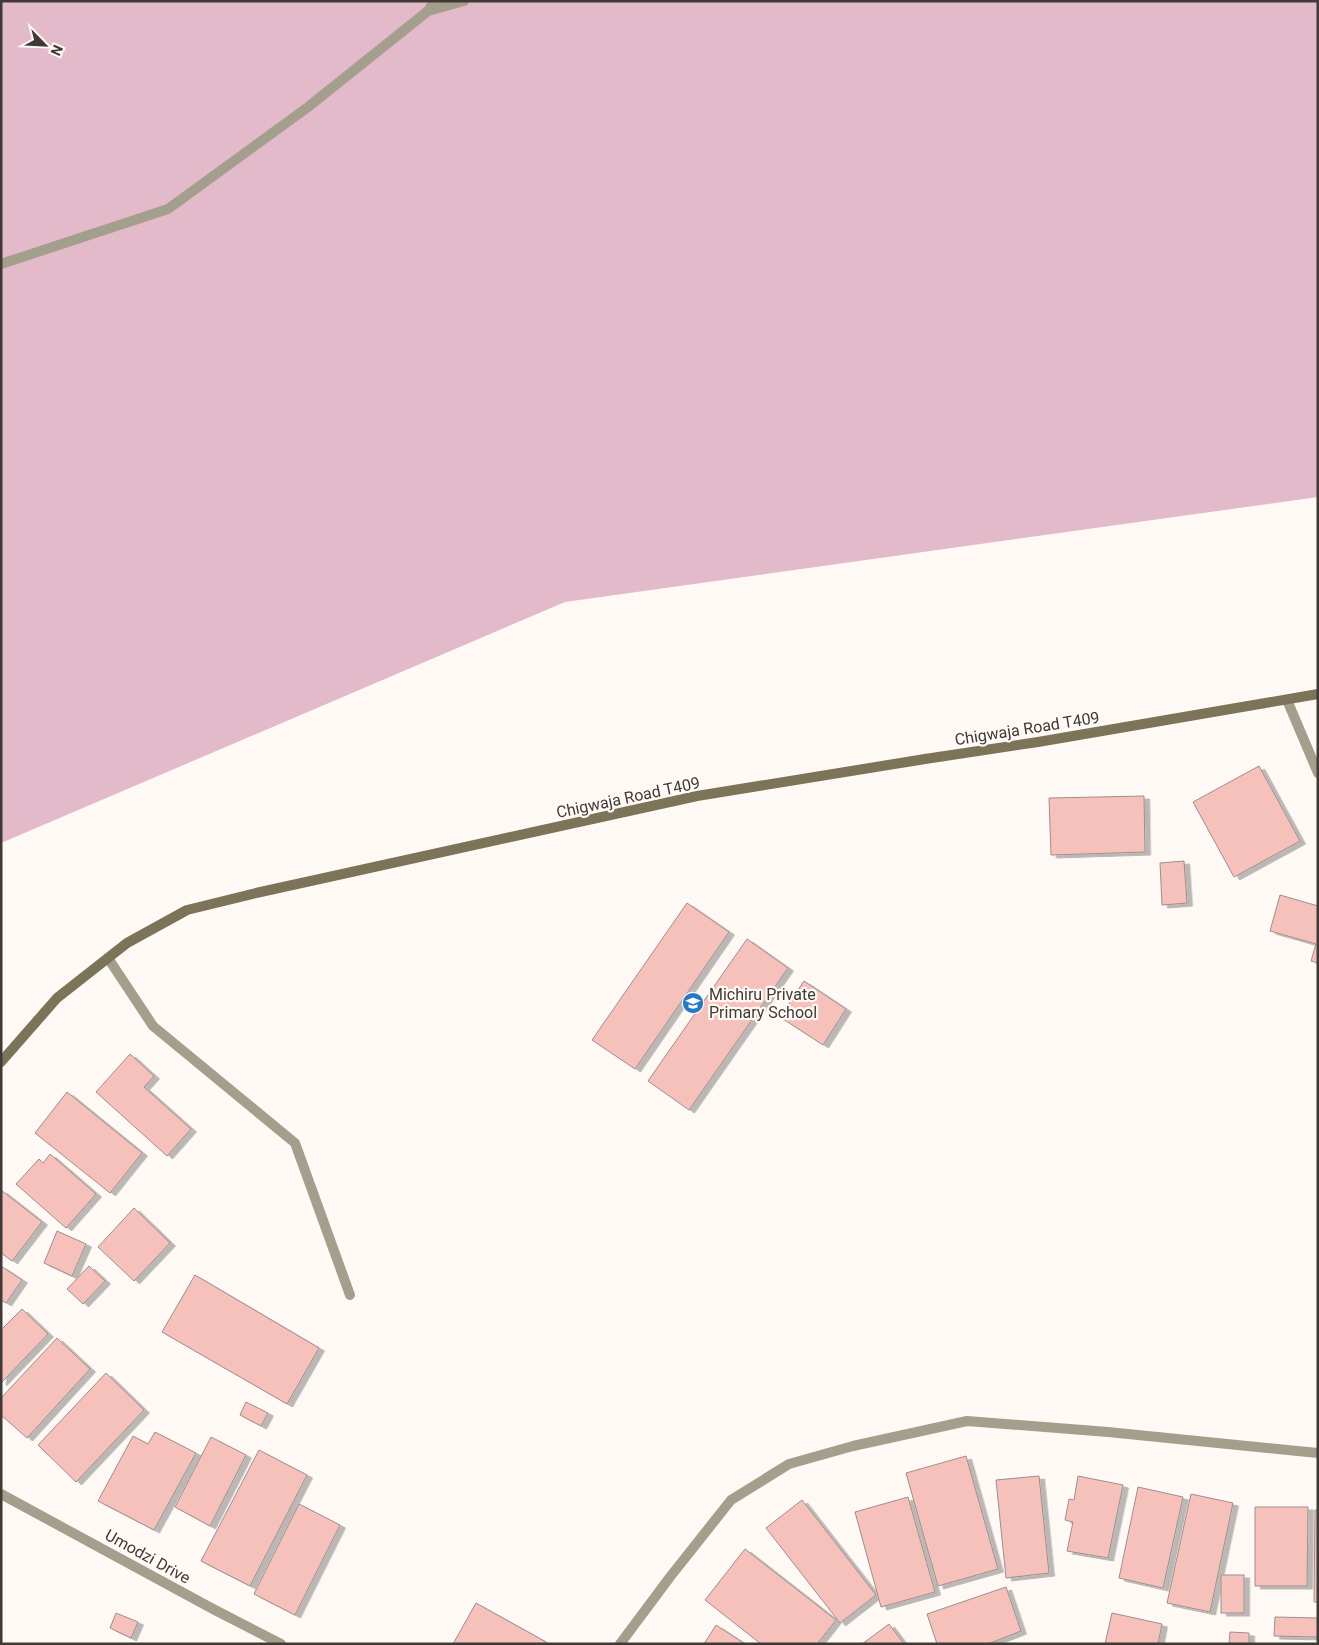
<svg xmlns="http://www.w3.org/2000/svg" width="1319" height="1645" viewBox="0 0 1319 1645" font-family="Roboto,sans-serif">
	<defs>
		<filter id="shadow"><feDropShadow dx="5.5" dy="3" stdDeviation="0" flood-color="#0004"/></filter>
	</defs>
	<rect width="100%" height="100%" fill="#fef9f5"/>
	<polygon fill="#e2baca" points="1,1 1318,1 1318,497 565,602 1,843"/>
	<g fill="#f6c1bb" stroke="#9e8e8c" filter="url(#shadow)">
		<polygon points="1259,766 1300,841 1234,877 1193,802"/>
		<polygon points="1144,796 1145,852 1051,855 1049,798"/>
		<polygon points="1184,861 1187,903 1162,905 1160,863"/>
		<polygon points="1280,895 1318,906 1318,963 1311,961 1316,944 1270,931"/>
		<polygon points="687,903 729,932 635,1069 592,1040"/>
		<polygon points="747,939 788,968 689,1110 648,1081"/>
		<polygon points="804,981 846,1009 823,1045 780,1017"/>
		<polygon points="130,1054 154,1076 144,1087 191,1129 167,1156 96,1092"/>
		<polygon points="67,1092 142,1153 110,1193 35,1133"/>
		<polygon points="50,1154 96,1194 66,1228 16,1184 39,1159 43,1163"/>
		<polygon points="1,1190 42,1222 12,1261 1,1253"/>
		<polygon points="134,1208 170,1243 134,1281 98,1247"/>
		<polygon points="57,1231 86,1244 72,1276 44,1263"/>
		<polygon points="1,1266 22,1280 6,1303 1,1300"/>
		<polygon points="89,1266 105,1281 83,1304 67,1289"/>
		<polygon points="195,1275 319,1348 287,1404 162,1332"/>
		<polygon points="22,1309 48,1334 1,1383 1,1330"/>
		<polygon points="57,1338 90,1369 27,1438 1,1415 1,1398"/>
		<polygon points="106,1373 144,1410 76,1482 38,1445"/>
		<polygon points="246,1402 268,1413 261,1426 240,1415"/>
		<polygon points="155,1432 196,1453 154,1530 98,1501 133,1436 148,1444"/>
		<polygon points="211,1437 246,1455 210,1526 175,1507"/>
		<polygon points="259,1450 307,1475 250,1586 201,1561"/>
		<polygon points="966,1456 998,1569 938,1586 906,1473"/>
		<polygon points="1039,1476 1049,1573 1006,1578 996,1480"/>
		<polygon points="1078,1476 1123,1485 1108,1558 1067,1551 1073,1522 1065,1520 1069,1499 1074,1500"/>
		<polygon points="1138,1487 1183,1497 1163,1588 1119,1578"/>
		<polygon points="1191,1494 1233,1503 1210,1612 1167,1603"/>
		<polygon points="908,1497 935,1592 881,1607 855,1512"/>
		<polygon points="802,1500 876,1595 840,1623 766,1528"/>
		<polygon points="299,1504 340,1525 295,1615 254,1594"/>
		<polygon points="1255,1507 1308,1507 1307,1586 1255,1586"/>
		<polygon points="1315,1510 1318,1510 1318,1602 1314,1602"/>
		<polygon points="745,1549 836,1620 817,1644 761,1644 705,1600"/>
		<rect x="1221" y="1575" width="23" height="38"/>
		<polygon points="1006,1587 1021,1631 988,1644 937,1644 927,1614"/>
		<polygon points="476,1603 546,1642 545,1644 453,1644"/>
		<polygon points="116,1613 138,1622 131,1638 110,1628"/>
		<polygon points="1112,1613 1162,1624 1158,1644 1105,1644"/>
		<polygon points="1275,1617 1318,1618 1318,1637 1274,1636"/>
		<polygon points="889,1624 904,1644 862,1644"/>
		<polygon points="716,1625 745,1644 704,1644"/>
		<polygon points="1230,1632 1249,1633 1249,1644 1229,1644"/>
	</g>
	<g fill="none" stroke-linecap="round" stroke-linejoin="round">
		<g stroke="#a49f8c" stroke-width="10">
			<polyline points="428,11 464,1"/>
			<polyline points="1,264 168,209 308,107 428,11 434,1"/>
		</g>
		<g stroke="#a49f8c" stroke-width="10">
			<polyline points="1287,700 1318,773"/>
			<polyline points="108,958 153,1026 295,1143 350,1295"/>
			<polyline points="1,1494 213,1609 281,1644"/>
			<polyline points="620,1644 670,1577 731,1500 789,1464 853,1446 967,1421 1108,1432 1318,1453"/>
		</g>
		<polyline stroke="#7b7458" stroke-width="10" points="1,1062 57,998 127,943 187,910 256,893 697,796 925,759 1038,742 1318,694"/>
	</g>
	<defs>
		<g id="school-disc" transform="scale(1.125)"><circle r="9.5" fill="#237ac8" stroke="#fef9f5"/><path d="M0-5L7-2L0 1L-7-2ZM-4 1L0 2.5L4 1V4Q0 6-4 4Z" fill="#fff"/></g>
	</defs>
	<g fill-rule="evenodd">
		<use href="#school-disc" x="693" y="1003"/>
	</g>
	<g text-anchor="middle" stroke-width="4.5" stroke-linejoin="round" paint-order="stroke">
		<g font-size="16" fill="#3f3a36" stroke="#fef9f5">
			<text transform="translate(1027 728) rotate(-9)" y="6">Chigwaja Road T409</text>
			<text transform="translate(628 797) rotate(-12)" y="6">Chigwaja Road T409</text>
			<text transform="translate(148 1556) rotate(29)" y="6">Umodzi Drive</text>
		</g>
		<g font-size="16" fill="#3f3a36" stroke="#fef9f5" text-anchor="start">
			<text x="709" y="1000">Michiru Private<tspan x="709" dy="18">Primary School</tspan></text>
		</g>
	</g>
	<rect width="1319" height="1645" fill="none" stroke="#3f3a36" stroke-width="5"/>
	<g transform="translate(45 45) rotate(114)" stroke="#fef9f5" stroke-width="4" paint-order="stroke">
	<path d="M0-4L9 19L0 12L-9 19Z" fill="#3f3a36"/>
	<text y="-8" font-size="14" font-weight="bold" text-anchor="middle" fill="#3f3a36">N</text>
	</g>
</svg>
